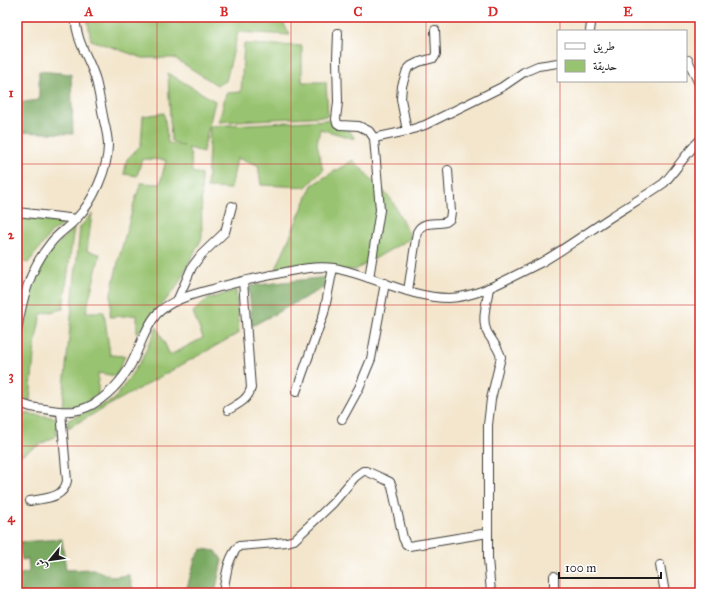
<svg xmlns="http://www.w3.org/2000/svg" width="717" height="610" viewBox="0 0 717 610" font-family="'IM FELL Great Primer',Amiri,serif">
	<rect width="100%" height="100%" fill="#fff"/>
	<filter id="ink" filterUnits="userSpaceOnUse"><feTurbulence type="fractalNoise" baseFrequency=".025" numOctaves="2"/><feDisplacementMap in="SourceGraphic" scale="8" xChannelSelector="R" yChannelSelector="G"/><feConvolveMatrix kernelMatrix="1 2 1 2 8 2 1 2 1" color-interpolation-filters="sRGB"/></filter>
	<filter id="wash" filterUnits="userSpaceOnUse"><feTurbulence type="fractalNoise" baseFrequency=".012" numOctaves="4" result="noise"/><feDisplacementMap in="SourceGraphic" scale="16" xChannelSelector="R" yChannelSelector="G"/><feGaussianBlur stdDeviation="0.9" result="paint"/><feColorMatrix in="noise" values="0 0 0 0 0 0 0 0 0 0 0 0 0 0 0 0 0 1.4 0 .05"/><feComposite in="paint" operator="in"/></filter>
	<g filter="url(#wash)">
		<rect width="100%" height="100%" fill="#f3e6cd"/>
		<g fill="#98c370" stroke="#5a7046">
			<polygon points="87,17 280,17 290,35 238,32 226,81 217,85 174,58 143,58 91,40"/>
			<polygon points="244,44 302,46 302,82 326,82 328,116 219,122 226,93 241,92"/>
			<polygon points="168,73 215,101 203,152 188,148 191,156 192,172 201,174 202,238 176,288 137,334 137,315 110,317 111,293 119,258 135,200 141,183 160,184 166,160 142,159 137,176 124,174 127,159 141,145 143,116 164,113 168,143 184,146 171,141"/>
			<polygon points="327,120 349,130 355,139 320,129 317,143 323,170 306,187 261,185 258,165 237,158 231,189 207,188 210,126"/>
			<polygon points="353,160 392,200 411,238 355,270 276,269 312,185"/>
			<polygon points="92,214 87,251 100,254 86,312 104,312 110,355 125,356 116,376 98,373 98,394 82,405 62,407 80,227"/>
			<polygon points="17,217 66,222 52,232 28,263 17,260 17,243 19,237 17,230"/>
			<path d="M 74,227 L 63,309 L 41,314 L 35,344 L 30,401 L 18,396 L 17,394 C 17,350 23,300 43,261 C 48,252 67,235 74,227 Z"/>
			<polygon points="236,290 239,333 68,428 68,420 114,400 142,359 157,327 170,355 203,338 193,312 206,300"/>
			<polygon points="17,412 58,418 56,436 17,457"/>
		</g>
		<g fill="#7aa962" stroke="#4b623f">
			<polygon points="39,71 71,74 73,134 17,132 17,103 39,100"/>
			<polygon points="327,277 323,288 252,326 249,286"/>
			<polygon points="62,539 66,570 93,569 113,577 129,575 134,592 187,588 195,559 202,549 216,551 222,560 215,593 17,593 17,575 29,572 28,559 22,560 19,542"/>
		</g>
	</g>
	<g filter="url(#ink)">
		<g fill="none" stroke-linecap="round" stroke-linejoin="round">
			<g stroke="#3c3a37" stroke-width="10">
				<g id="minor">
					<polyline points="590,31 592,17"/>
					<polyline points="338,33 337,59 338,102 336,119 337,123 340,125 359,126 369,131 374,138 380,210 369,278"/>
					<polyline points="688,60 700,86"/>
					<polyline points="407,131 401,99 402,86 407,70 411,66 419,62 434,58 436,54 435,30"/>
					<polyline points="374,138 407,131 425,125 502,87 524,72 538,66 558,63"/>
					<polyline points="17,212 77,219"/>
					<path d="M 489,288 C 487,302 481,320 487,332 C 492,341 498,347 501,357 L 491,399 L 488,425 L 488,558 L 491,593"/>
					<path d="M 408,291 L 417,232 C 423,220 435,225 446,222 L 450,219 L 451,212 L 448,170"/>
					<polyline points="177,301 192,267 201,255 225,232 232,206"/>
					<path d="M 17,331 C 22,300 30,268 50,244 C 57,234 68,228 76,219 C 93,202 108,169 108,145 C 108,137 106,129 104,121 C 101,107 99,91 95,77 C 87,54 77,43 75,17"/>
					<polyline points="296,392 324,313 333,268"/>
					<path d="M 17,401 C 26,407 35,408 45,409 C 56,411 68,413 79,410 C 99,405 118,386 129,368 C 139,351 143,331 156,315 C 169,300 194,294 213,289 C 232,283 252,279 271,275 C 291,271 313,265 334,268 C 372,275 409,298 449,298 C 472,297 492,287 512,277 C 522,272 532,267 542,262 C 566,248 588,232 611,217 C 628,206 647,195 664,183 C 677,169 686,153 700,140"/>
					<path d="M 228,410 C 238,404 248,400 251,388 L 243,281"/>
					<polyline points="342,419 359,388 371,359 385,283"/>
					<path d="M 30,501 C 45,498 63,499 67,481 L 61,412"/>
					<polyline points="660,565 665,593"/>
					<polyline points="554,576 554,593"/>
					<path d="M 223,593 C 226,577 227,558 239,546 L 287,542 L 294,540 L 333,503 L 355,477 L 363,471 L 366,471 L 384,479 L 390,482 L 392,486 L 403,538 L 406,544 L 409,546 L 488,533"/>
				</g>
			</g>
			<use href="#minor" stroke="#fff" stroke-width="8"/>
		</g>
	</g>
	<path fill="none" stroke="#d62828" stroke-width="1" stroke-opacity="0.55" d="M 157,17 L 157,593M 291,17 L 291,593M 426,17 L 426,593M 560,17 L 560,31M 560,81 L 560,593M 17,164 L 700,164M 17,305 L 700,305M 17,446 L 700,446"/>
	<rect width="717" height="610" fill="none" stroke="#fff" stroke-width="44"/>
	<rect x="557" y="30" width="130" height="52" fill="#ffffff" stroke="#a4a4a4"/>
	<rect x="565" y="43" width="20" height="6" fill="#ffffff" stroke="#a4a4a4"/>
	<text x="593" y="50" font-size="12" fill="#1c1c1c">طريق</text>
	<rect x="565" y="60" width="20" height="12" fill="#98c370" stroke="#a4a4a4"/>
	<text x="593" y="70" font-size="12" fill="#1c1c1c">حديقة</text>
	<g transform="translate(50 560) rotate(241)" stroke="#ffffff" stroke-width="3" paint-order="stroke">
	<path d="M0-3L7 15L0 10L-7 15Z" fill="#1c1c1c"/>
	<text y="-6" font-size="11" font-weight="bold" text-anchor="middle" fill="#1c1c1c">ش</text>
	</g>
	<path d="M559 572v6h102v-6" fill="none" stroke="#1c1c1c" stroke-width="2"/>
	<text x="565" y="572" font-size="12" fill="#1c1c1c" stroke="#ffffff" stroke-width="3" paint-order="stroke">100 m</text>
	<rect x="22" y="22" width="673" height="566" fill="none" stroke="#d62828" stroke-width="1.5"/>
	<g font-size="13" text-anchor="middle" font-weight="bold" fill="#d62828">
		<text x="89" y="16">A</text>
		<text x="224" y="16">B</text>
		<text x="358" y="16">C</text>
		<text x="493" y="16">D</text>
		<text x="628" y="16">E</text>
		<text x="11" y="97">1</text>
		<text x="11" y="239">2</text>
		<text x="11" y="380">3</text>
		<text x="11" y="522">4</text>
	</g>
</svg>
